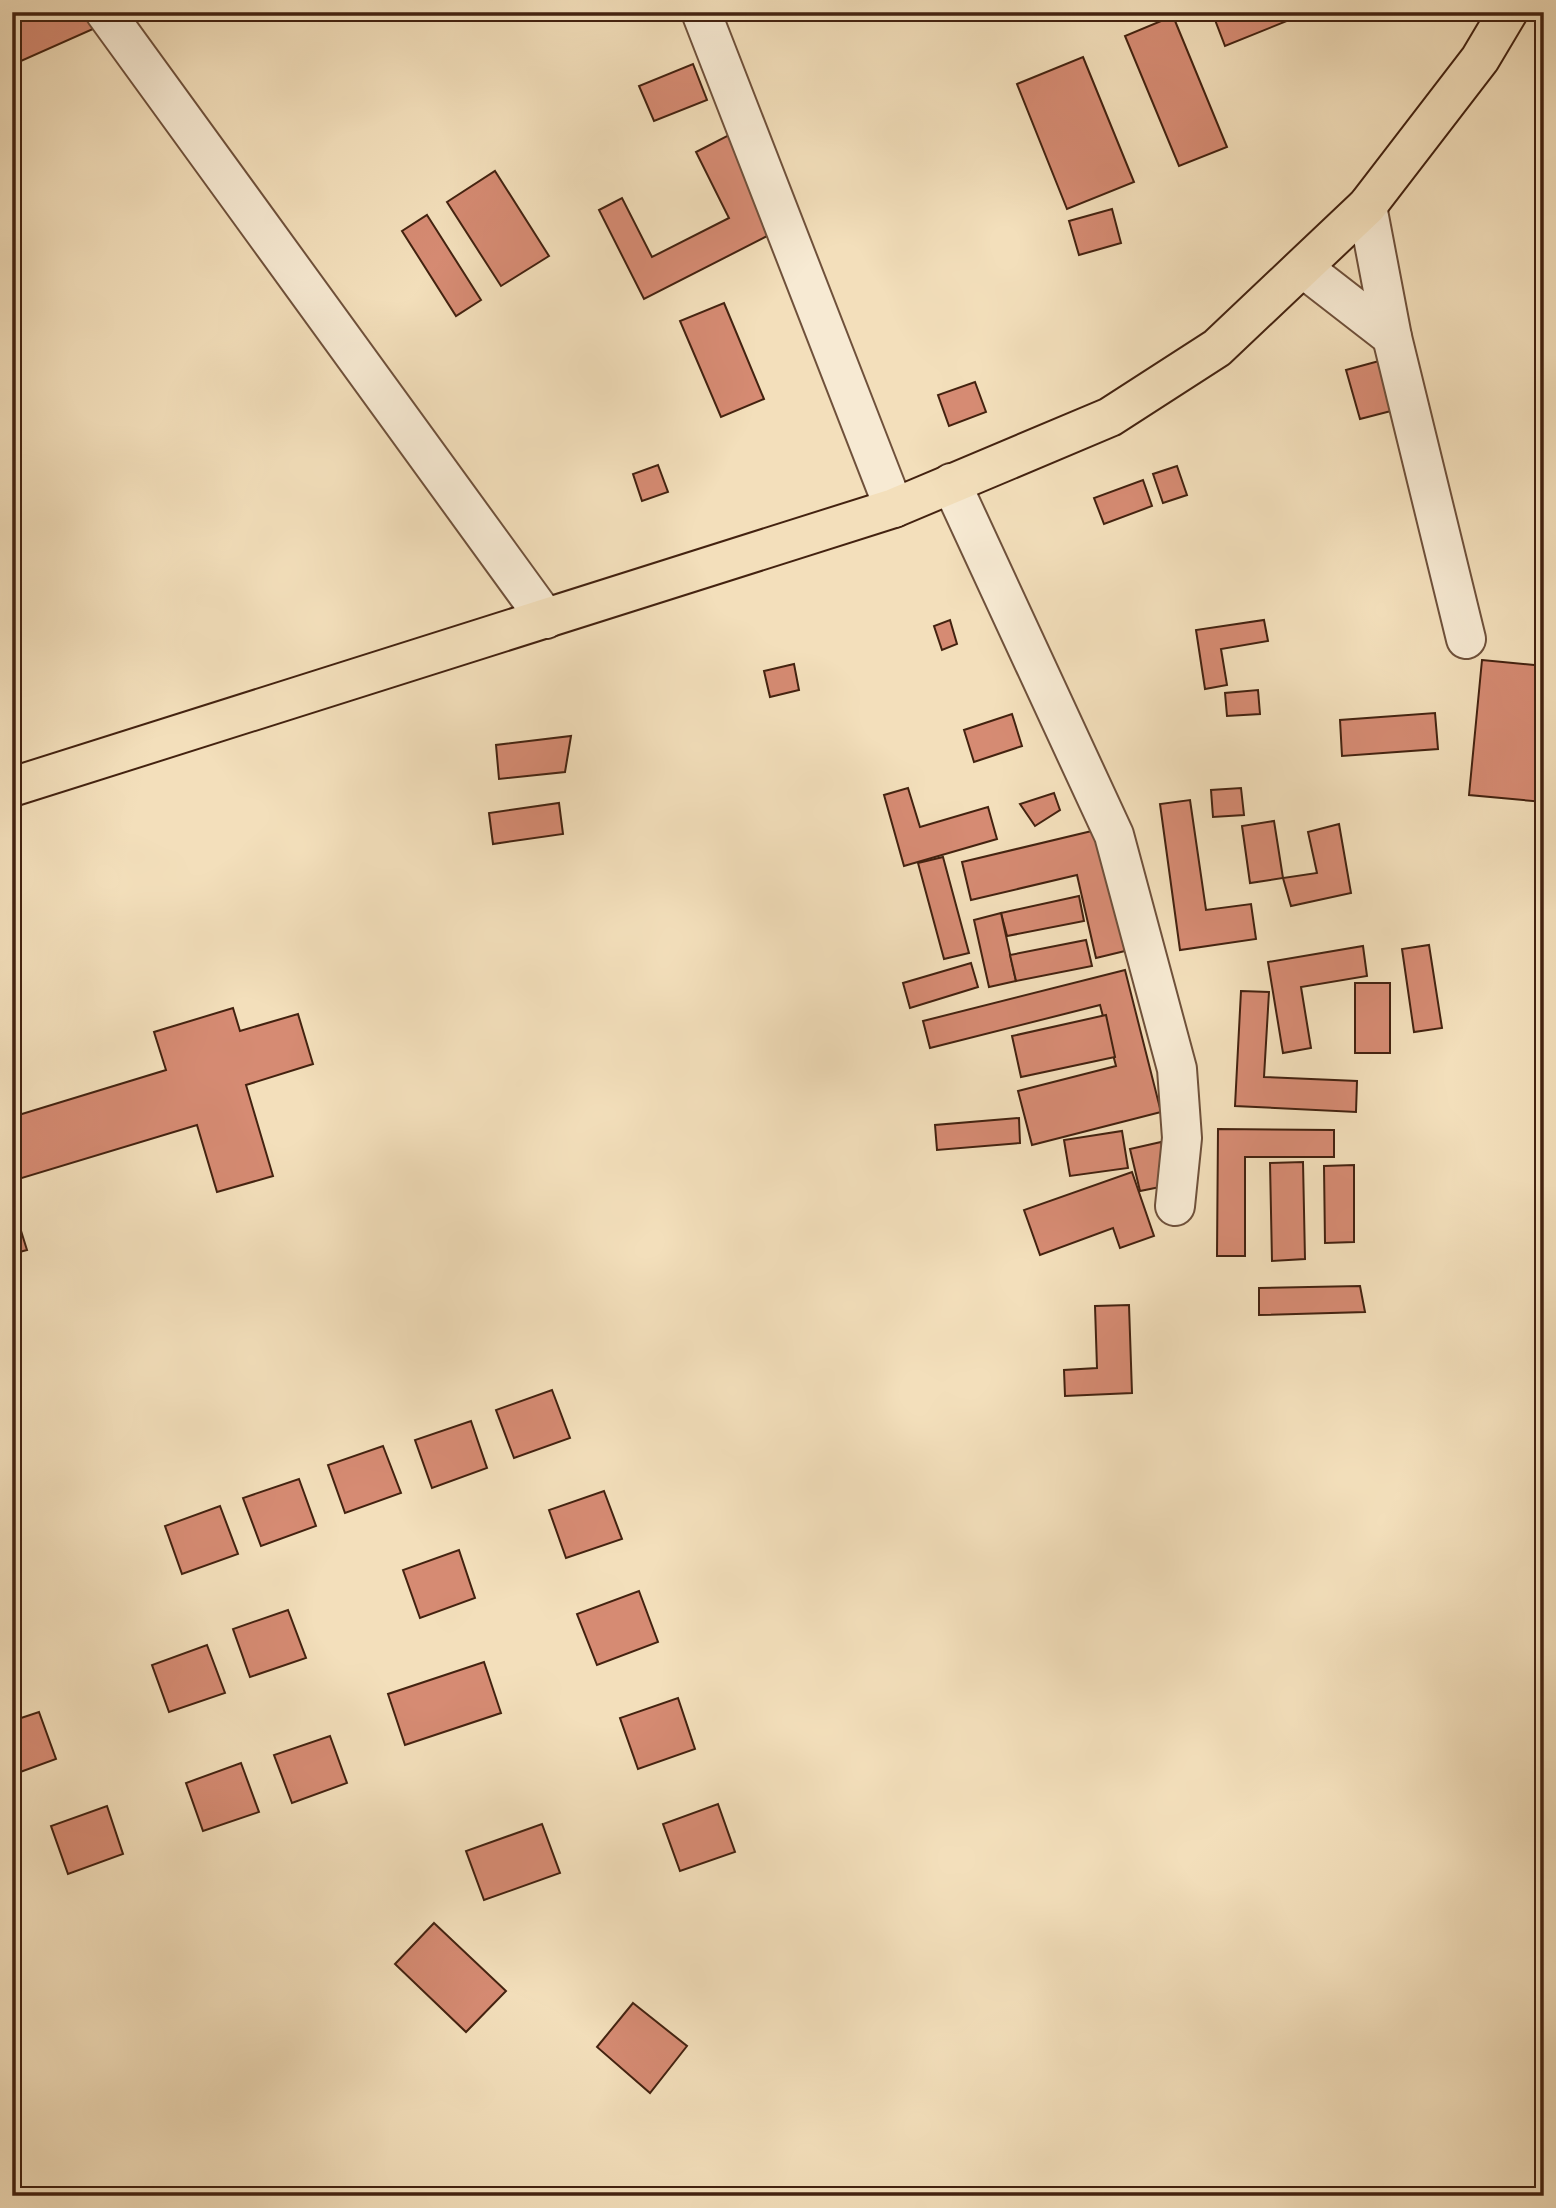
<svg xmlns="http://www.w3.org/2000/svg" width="1556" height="2208" viewBox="0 0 1556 2208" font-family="'IM FELL Double Pica',serif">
	<rect width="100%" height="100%" fill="#f3dfbb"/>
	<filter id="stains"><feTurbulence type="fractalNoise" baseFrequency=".00286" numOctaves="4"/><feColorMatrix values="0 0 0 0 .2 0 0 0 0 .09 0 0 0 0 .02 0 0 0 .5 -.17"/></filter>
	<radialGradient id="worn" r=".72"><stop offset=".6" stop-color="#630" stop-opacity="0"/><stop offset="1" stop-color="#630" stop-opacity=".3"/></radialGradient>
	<g fill="#d68b73" stroke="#432210" stroke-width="2">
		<polygon points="12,12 86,12 93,29 12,65"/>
		<polygon points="1212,12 1309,12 1225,46"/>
		<polygon points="1173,16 1227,147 1179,166 1125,36"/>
		<polygon points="1083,57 1134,182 1067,209 1017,84"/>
		<polygon points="693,64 707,100 654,121 639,86"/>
		<polygon points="729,135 777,231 644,299 599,210 622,198 652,257 729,218 696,152"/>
		<polygon points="495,171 549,256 501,286 447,202"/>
		<polygon points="1112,209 1121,243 1079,255 1069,221"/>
		<polygon points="427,215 481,300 456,316 402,231"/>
		<polygon points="724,303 764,399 721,417 680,321"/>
		<polygon points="1379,361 1391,411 1360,419 1346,370"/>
		<polygon points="975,382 986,412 949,426 938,395"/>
		<polygon points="658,465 668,492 642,501 633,474"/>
		<polygon points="1177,466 1187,495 1163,503 1153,474"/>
		<polygon points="1143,480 1152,506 1104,524 1094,498"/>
		<polygon points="950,620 957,644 942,650 934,626"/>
		<polygon points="1264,620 1268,641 1221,649 1227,685 1205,689 1196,630"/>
		<polygon points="1482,660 1544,666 1544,802 1469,795"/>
		<polygon points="794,664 799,690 770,697 764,671"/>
		<polygon points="1258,690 1260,714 1227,716 1225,693"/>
		<polygon points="1435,713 1438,749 1342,756 1340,720"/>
		<polygon points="1012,714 1022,746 974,762 964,730"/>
		<polygon points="571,736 565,772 499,779 496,745"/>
		<polygon points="908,788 920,827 988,807 997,839 904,866 884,795"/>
		<polygon points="1241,788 1244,815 1213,817 1211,790"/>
		<polygon points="1054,793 1060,810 1035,826 1020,804"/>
		<polygon points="1190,800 1206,910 1251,904 1256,939 1180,950 1160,804"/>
		<polygon points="559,803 563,834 493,844 489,813"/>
		<polygon points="1274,821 1283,878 1250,883 1242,826"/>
		<polygon points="1339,824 1351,893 1291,906 1283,878 1317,873 1308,832"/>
		<polygon points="1096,830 1125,951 1096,958 1077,875 971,900 962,862"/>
		<polygon points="943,857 969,953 944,959 918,863"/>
		<polygon points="1079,896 1084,921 1007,936 1001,913"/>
		<polygon points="1001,913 1016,981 989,987 974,920"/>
		<polygon points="1086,940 1092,966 1016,981 1010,955"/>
		<polygon points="1429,945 1442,1028 1414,1032 1402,949"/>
		<polygon points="1363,946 1367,976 1301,987 1311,1048 1283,1053 1268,962"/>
		<polygon points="971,963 978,987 910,1008 903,983"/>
		<polygon points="1125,970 1161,1112 1032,1145 1018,1091 1116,1066 1100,1005 930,1048 923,1021"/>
		<rect x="1355" y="983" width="35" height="70"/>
		<polygon points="1241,991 1269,992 1264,1077 1357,1081 1356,1112 1235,1106"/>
		<polygon points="233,1008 240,1031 298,1014 313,1064 246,1085 273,1176 217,1192 197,1125 12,1181 12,1117 166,1070 154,1032"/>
		<polygon points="1106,1015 1115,1057 1021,1077 1012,1036"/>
		<polygon points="1019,1118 1020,1143 937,1150 935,1125"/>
		<polygon points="1218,1129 1334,1130 1334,1157 1245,1157 1245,1256 1217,1256"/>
		<polygon points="1122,1131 1128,1168 1070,1176 1064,1140"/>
		<polygon points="1161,1142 1170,1185 1140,1191 1130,1149"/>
		<polygon points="1303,1162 1305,1259 1272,1261 1270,1163"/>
		<polygon points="1354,1165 1354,1242 1325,1243 1324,1166"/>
		<polygon points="1132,1172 1154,1236 1120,1248 1113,1228 1040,1255 1024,1210"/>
		<polygon points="12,1202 27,1250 12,1254"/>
		<polygon points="1360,1286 1365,1312 1259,1315 1259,1288"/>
		<polygon points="1129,1305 1132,1393 1065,1396 1064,1370 1097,1368 1095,1306"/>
		<polygon points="552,1390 570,1438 514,1458 496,1410"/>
		<polygon points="471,1421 487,1468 432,1488 415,1440"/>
		<polygon points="383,1446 401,1493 345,1513 328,1465"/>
		<polygon points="299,1479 316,1526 261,1546 243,1498"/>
		<polygon points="604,1491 622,1539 566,1558 549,1510"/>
		<polygon points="220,1506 238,1554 182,1574 165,1526"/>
		<polygon points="459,1550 475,1598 420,1618 403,1570"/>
		<polygon points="639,1591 658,1642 597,1665 577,1614"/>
		<polygon points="288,1610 306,1658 250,1677 233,1629"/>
		<polygon points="207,1645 225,1693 169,1712 152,1665"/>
		<polygon points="484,1662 501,1713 405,1745 388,1694"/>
		<polygon points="678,1698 695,1749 638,1769 620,1718"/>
		<polygon points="39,1712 56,1759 12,1775 12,1721"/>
		<polygon points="330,1736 347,1783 292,1803 274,1755"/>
		<polygon points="241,1763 259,1812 203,1831 186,1783"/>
		<polygon points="718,1804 735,1852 680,1871 663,1824"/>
		<polygon points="107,1806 123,1854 68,1874 51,1826"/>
		<polygon points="542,1824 560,1873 484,1900 466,1851"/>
		<polygon points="434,1923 506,1991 466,2032 395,1964"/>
		<polygon points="633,2003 687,2046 650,2093 597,2047"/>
	</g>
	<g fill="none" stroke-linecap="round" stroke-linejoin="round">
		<g stroke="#6f513b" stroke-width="42">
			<g id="minor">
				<polyline points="105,12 546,619"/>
				<polyline points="701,12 894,508"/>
				<polyline points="1367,206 1392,337 1466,639"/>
				<polyline points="1303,268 1392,337"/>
				<polyline points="951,483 1114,835 1177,1069 1182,1138 1175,1206"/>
			</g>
		</g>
		<g stroke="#432210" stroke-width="42">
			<polyline id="major" points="12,787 894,508 1110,417 1217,348 1367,206 1480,59 1508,12"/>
		</g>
		<use href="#minor" stroke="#f7ead3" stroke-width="38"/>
		<use href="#major" stroke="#f3dfbb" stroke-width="38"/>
	</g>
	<rect width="1556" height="2208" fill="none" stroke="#f3dfbb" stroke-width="42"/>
	<rect x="14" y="14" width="1528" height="2180" fill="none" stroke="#432210" stroke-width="3.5"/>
	<rect x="21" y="21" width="1514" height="2166" fill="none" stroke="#432210" stroke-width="2"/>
	<rect width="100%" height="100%" filter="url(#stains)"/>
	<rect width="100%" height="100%" fill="url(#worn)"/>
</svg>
